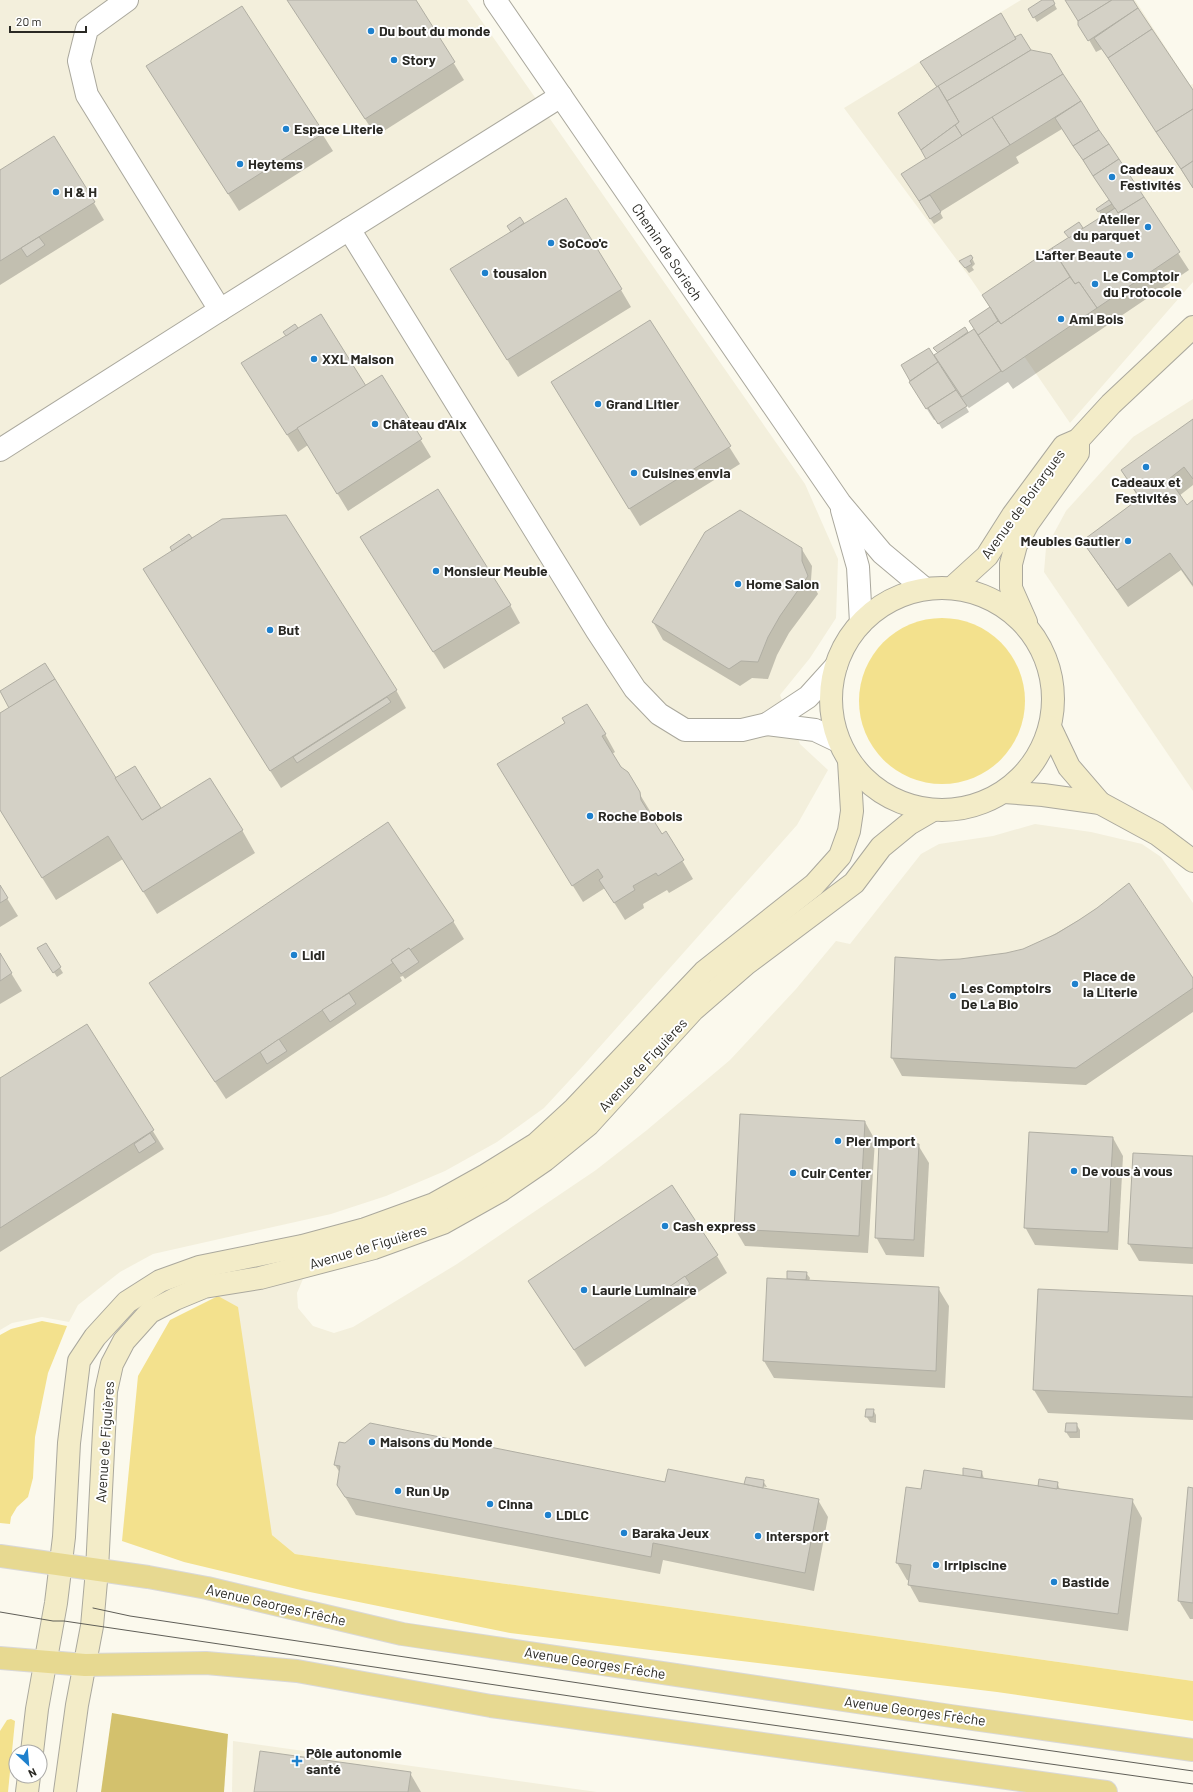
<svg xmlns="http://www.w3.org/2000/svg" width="1193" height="1792" viewBox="0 0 1193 1792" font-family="Barlow,sans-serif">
	<rect width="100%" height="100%" fill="#fbf9ed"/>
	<g fill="#f3efdc">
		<polygon points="0,0 467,0 805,484 838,559 836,618 810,658 780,695 800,744 828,770 797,825 581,1068 544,1108 497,1142 445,1171 386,1196 331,1214 153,1254 120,1272 78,1305 69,1322 42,1317 12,1323 0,1330"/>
		<polygon points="1021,0 1135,0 1190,85 1193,84 1193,282 1070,423 971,279 844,108"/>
		<polygon points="1193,399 1193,791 1044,572 1046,548 1066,511 1133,437"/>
		<polygon points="1035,824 1091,832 1142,844 1161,857 1193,903 1193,1681 295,1554 272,1535 218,1296 303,1279 297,1293 298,1308 313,1326 334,1333 353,1327 457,1264 596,1170 647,1130 730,1060 796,989 836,941 850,944 921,854 939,844 993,836"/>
		<polygon points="233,1741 597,1792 232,1792"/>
	</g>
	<g fill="#f3e18d">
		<circle cx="942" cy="701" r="83"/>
		<polygon points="218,1296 238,1307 272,1535 295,1554 1193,1681 1193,1721 997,1692 510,1633 305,1591 184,1562 122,1541 138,1376 170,1320"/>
		<polygon points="42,1321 67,1326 48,1373 35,1437 33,1478 28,1497 17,1507 11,1517 10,1524 0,1523 0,1335 11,1329"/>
		<polygon points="11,1719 15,1721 8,1792 0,1792 0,1731 7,1720"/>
	</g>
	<polygon fill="#d3c16d" points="112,1713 228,1734 224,1792 101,1792"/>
	<g fill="#0003">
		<polygon points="288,0 415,0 464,80 376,136"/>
		<polygon points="1044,0 1052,0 1057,9 1037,22 1029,9"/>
		<polygon points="1066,0 1132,0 1193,92 1193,188 1102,49 1096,52"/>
		<polygon points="242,7 333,151 239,211 158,84"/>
		<polygon points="1021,36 1030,51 1062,74 1189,270 1013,389 1008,382 969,408 966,405 965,405 969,412 942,429 936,419 934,420 917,394 902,365 928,349 940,367 941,366 935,356 938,354 935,348 965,328 968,334 975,329 991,309 983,296 1055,252 1069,238 1079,223 1083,229 1102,217 1098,209 1110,201 1062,129 1016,157 1019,163 940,212 943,218 934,224 913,192 927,159 900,113 938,88 928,74"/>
		<polygon points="0,171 94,203 104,220 0,285"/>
		<polygon points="520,218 524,225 621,290 631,307 518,377 461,287 512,232"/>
		<polygon points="971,256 975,264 972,267 974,270 969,273 960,261"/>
		<polygon points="650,321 740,464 640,526 563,400"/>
		<polygon points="295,325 297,330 365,386 382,376 431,457 348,511 308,445 298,452 253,381"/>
		<polygon points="1193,421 1193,485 1179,496 1186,506 1193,502 1193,587 1181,570 1128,607 1094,558 1084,541 1140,500 1122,471"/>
		<polygon points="191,540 396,690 406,708 281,788 144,570"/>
		<polygon points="801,548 812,566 811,580 818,594 789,633 777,655 768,679 752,678 740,686 663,640 653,622"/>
		<polygon points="372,555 510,605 520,623 444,669"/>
		<polygon points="10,708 115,779 134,767 161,810 242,830 255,853 157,914 123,859 56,900 0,810 0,714"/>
		<polygon points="605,734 615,752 612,754 639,793 650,811 651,818 662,836 666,833 693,879 669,893 667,890 643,904 644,908 625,920 605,888 583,902 508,782"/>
		<polygon points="0,887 18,916 0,927"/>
		<polygon points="1098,909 1193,980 1193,1012 1086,1085 902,1076 892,1058 896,958 939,961 960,960 1006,954 1023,950 1041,942"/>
		<polygon points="453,921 464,939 405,979 403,976 400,977 402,981 226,1099 150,983"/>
		<polygon points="46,944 63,973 57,977 42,954"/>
		<polygon points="0,955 22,991 0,1004"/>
		<polygon points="87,1025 164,1149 0,1252 0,1080"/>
		<polygon points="865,1122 875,1140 868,1253 745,1246 735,1229"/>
		<polygon points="1113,1138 1123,1156 1118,1250 1035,1245 1025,1227"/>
		<polygon points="918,1145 929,1163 924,1257 886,1255 876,1237"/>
		<polygon points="1193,1157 1193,1264 1139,1261 1129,1244"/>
		<polygon points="717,1256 727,1273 585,1367 529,1281"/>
		<polygon points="806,1273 810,1278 809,1281 938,1288 949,1306 945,1388 774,1378 764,1361 788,1279"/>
		<polygon points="1193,1297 1193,1420 1048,1413 1034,1390"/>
		<polygon points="873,1410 876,1415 876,1423 870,1422 866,1416"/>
		<polygon points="1067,1424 1076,1424 1080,1430 1080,1438 1070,1438 1066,1432"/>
		<polygon points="335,1465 666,1483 745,1485 746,1478 763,1481 767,1487 747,1484 746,1485 818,1500 828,1517 814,1591 663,1560 660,1574 356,1515 338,1485 340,1473"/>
		<polygon points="982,1472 984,1479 1039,1487 1057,1482 1060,1490 1132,1500 1142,1518 1128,1631 919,1602 909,1584 910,1581 907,1580 897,1563 922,1490"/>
		<polygon points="1189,1489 1193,1489 1193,1619 1190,1619 1179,1601"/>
		<polygon points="410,1773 421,1792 255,1792"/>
	</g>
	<g fill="#d4d1c6" stroke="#b0aea3">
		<polygon points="287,0 416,0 455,62 365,119"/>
		<polygon points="1042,0 1053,0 1055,4 1033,18 1028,9"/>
		<polygon points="1065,0 1112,0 1078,21"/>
		<polygon points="1112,0 1133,0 1138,8 1088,41 1078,25 1078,21"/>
		<polygon points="242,6 324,133 228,194 146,66"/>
		<polygon points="1138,8 1152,29 1108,58 1094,38"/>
		<polygon points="1001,13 1016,39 937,87 920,62"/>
		<polygon points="1152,29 1193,90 1193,109 1156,132 1108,58"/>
		<polygon points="1021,34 1031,50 947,101 938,86 1016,39 1015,37"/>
		<polygon points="1031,50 1051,54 1063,74 962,136 955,125 959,122 947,101"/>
		<polygon points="1063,74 1081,101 1010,145 992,117"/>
		<polygon points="938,86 959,122 921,150 898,113"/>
		<polygon points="1081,101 1099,130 1073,146 1055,118"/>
		<polygon points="1193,109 1193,161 1181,169 1156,132"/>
		<polygon points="992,117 1010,145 919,201 901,174"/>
		<polygon points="955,125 962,136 926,159 921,150"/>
		<polygon points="1099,130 1109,144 1083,160 1073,146"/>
		<polygon points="54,136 95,202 0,261 0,170"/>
		<polygon points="1109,144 1119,159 1093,176 1083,160"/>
		<polygon points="1119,159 1144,197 1118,213 1093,176"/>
		<polygon points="1193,161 1193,188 1181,169"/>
		<polygon points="930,195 941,212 930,219 919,201"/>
		<polygon points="1144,197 1180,252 1097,308 1079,282 1075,284 1052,248 1115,208 1118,213"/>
		<polygon points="566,198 622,289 507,360 450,269"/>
		<polygon points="1109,200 1112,204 1098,212 1096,209"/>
		<polygon points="520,217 524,223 511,232 507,226"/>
		<polygon points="1079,222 1083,228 1069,238 1064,232"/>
		<polygon points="39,237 45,245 27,257 21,248"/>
		<polygon points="1052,248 1070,277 1001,324 982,295"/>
		<polygon points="971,255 973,258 970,261 972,264 965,268 959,261"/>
		<polygon points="1070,277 1075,284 1079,282 1097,308 1002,372 978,335 998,321 1001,324"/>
		<polygon points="990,307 998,321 978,335 969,321"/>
		<polygon points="321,314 366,386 287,435 241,363"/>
		<polygon points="650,320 731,446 629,509 551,382"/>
		<polygon points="295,324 298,328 286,336 283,332"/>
		<polygon points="965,327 968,332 938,353 933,348"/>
		<polygon points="974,329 1001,371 962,397 934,355"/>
		<polygon points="929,348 938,362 910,381 901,365"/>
		<polygon points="938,362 956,390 926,409 909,382"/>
		<polygon points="382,375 422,439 337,494 297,428"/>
		<polygon points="956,390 967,406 938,424 928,408"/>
		<polygon points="1193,419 1193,479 1184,467 1169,479 1187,505 1193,500 1193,585 1170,553 1117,590 1082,541 1140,498 1121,470"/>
		<polygon points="438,489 511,605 433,652 360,537"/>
		<polygon points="740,510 802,548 802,561 808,576 780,616 768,637 758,662 741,661 729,669 652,622 705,532"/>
		<polygon points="286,515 397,690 270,771 143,569 222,519"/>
		<polygon points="189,534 192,538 172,551 170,547"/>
		<polygon points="45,663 55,679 9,708 0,691"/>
		<polygon points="55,679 142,820 210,778 243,830 143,892 108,836 42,878 0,810 0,713"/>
		<polygon points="387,697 391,702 297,763 293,757"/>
		<polygon points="587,704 606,734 602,736 621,767 628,772 640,792 641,800 662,834 666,831 684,860 658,876 656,873 633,886 635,890 614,903 599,880 603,877 598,869 572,886 497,764 565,723 562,718"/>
		<polygon points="135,766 161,808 142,820 115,778"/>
		<polygon points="388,822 454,921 410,950 409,948 391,960 393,963 215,1082 149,983"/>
		<polygon points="1129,883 1193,978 1193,988 1076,1068 891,1058 895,957 939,960 960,959 1006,953 1023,949 1056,934 1079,920 1097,908"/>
		<polygon points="0,885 8,898 0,903"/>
		<polygon points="46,943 61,967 53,973 37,948"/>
		<polygon points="409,948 419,962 401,974 391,960"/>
		<polygon points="0,953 12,973 0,981"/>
		<polygon points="349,993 356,1004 330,1022 322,1010"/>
		<polygon points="87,1024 154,1130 0,1228 0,1078"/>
		<polygon points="279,1039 287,1051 267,1064 260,1052"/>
		<polygon points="740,1114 865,1121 859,1236 734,1229"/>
		<polygon points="1029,1132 1113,1137 1108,1232 1024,1228"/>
		<polygon points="150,1133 156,1142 139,1153 134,1144"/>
		<polygon points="879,1142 919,1144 914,1240 875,1238"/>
		<polygon points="1133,1153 1193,1156 1193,1248 1128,1244"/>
		<polygon points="672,1185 718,1255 574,1350 528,1281"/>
		<polygon points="787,1271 807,1272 806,1280 787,1279"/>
		<polygon points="685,1276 690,1284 675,1294 669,1287"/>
		<polygon points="767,1278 939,1287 936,1371 763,1361"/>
		<polygon points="1038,1289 1193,1296 1193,1397 1033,1390"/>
		<polygon points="866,1409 874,1409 873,1417 865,1417"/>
		<polygon points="370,1423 665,1482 668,1469 819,1499 805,1573 653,1543 651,1557 345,1497 337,1485 340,1466 334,1465 339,1442 345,1443"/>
		<polygon points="1066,1423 1077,1423 1077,1432 1065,1432"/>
		<polygon points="963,1468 982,1471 981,1478 963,1476"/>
		<polygon points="924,1470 1133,1499 1118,1614 908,1585 911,1565 896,1563 906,1487 921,1489"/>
		<polygon points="746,1477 764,1480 763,1488 744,1484"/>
		<polygon points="1039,1479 1058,1482 1057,1489 1038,1486"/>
		<polygon points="1188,1487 1193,1488 1193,1603 1178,1601"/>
		<polygon points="260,1751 411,1772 408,1792 254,1792"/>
	</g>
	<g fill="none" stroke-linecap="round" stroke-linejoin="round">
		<g stroke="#aaa89d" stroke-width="24">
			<g id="street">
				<polyline points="127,0 87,29 79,61 87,95 220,310"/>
				<polyline points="495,0 840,503 882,553 925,589"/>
				<polyline points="349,229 597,631 635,689 659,714 685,730 742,730 767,724"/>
				<polyline points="0,450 220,310 561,96"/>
				<polyline points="842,510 858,567 861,623"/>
				<polyline points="836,666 808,697 767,724 815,730 838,741"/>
			</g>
		</g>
		<g stroke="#aaa89d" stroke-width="24">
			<g id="secondary">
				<polyline points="953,587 987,556 1013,515 1064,446 1078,440 1111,404 1193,327"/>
				<circle cx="942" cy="699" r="111"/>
				<polyline points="1026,622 1011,588 1011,564 1016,545 1028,523 1078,453 1078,440"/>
				<polyline points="1050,727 1069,767 1100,803"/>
				<polyline points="1004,792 1043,795 1100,803 1157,834 1193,861"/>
				<polyline points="32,1752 37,1709 56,1603 64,1537 69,1443 79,1361 95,1337 127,1302 160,1281 199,1267 302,1246 365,1229 434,1204 486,1175 536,1144 574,1109 704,972 814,885 840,856 849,831 852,811 849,761"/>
				<polyline points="27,1792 29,1776"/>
				<polyline points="65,1792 77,1705 92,1626 97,1570 106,1391 112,1364 124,1341 150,1312 175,1299 204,1287 260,1278 374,1248 443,1223 500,1191 545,1160 588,1125 693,1010 746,964 854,883 881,847 909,824 933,810"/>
			</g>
		</g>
		<g stroke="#d9d8d8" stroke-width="24">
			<g id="primary">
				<polyline points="0,1556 148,1577 207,1588 402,1634 951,1716 1193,1750"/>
				<polyline points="0,1658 85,1665 206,1663 297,1671 491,1706 1106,1792"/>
			</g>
		</g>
		<use href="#street" stroke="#fff" stroke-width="22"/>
		<use href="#secondary" stroke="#f3ecc8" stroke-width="22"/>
		<use href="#primary" stroke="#e7d991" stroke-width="22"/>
		<g stroke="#5f5e57" stroke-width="1">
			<polyline points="93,1608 130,1616 646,1693 1193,1771"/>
			<polyline points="0,1612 53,1621 64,1621 644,1707 1193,1784"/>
		</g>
	</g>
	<g fill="#1f81cd" stroke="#fff" stroke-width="1.5">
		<circle cx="371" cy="31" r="4"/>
		<circle cx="394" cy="60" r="4"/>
		<circle cx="286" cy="129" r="4"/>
		<circle cx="240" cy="164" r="4"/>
		<circle cx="1112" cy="177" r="4"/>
		<circle cx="56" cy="192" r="4"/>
		<circle cx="1148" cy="227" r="4"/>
		<circle cx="551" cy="243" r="4"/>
		<circle cx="1130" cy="255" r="4"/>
		<circle cx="485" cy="273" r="4"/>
		<circle cx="1095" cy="284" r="4"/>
		<circle cx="1061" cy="319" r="4"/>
		<circle cx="314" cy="359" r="4"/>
		<circle cx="598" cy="404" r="4"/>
		<circle cx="375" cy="424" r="4"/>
		<circle cx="1146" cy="467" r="4"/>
		<circle cx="634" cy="473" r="4"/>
		<circle cx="1128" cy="541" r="4"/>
		<circle cx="436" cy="571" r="4"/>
		<circle cx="738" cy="584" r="4"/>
		<circle cx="270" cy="630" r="4"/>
		<circle cx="590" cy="816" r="4"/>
		<circle cx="294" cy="955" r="4"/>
		<circle cx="1075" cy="984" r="4"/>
		<circle cx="953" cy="996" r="4"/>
		<circle cx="838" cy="1141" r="4"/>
		<circle cx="1074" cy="1171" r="4"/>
		<circle cx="793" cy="1173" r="4"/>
		<circle cx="665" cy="1226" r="4"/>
		<circle cx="584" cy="1290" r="4"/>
		<circle cx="372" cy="1442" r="4"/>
		<circle cx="398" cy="1491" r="4"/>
		<circle cx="490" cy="1504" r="4"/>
		<circle cx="548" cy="1515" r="4"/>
		<circle cx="624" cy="1533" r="4"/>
		<circle cx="758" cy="1536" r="4"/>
		<circle cx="936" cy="1565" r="4"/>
		<circle cx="1054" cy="1582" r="4"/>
		<path d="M295 1755h4v4h4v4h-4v4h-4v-4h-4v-4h4z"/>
	</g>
	<g text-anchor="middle" stroke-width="4" stroke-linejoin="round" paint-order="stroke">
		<g font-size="14" font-weight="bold" fill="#2a2924" stroke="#fff" text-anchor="start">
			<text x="379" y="36">Du bout du monde</text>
			<text x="402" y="65">Story</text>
			<text x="294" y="134">Espace Literie</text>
			<text x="248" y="169">Heytems</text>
			<text x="1120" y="174">Cadeaux<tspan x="1120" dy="16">Festivités</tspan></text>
			<text x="64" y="197">H &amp; H</text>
			<text x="1140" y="224" text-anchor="end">Atelier<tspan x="1140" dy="16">du parquet</tspan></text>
			<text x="559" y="248">SoCoo'c</text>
			<text x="1122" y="260" text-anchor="end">L'after Beaute</text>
			<text x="493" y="278">tousalon</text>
			<text x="1103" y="281">Le Comptoir<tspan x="1103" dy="16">du Protocole</tspan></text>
			<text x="1069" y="324">Ami Bois</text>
			<text x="322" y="364">XXL Maison</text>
			<text x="606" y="409">Grand Litier</text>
			<text x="383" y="429">Château d'Aix</text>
			<text x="642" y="478">Cuisines envia</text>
			<text x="1146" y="487" text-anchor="middle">Cadeaux et<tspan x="1146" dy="16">Festivités</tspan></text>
			<text x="1120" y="546" text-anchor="end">Meubles Gautier</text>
			<text x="444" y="576">Monsieur Meuble</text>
			<text x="746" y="589">Home Salon</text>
			<text x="278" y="635">But</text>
			<text x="598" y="821">Roche Bobois</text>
			<text x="302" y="960">Lidl</text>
			<text x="1083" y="981">Place de<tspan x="1083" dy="16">la Literie</tspan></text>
			<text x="961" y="993">Les Comptoirs<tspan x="961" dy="16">De La Bio</tspan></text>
			<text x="846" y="1146">Pier Import</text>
			<text x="1082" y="1176">De vous à vous</text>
			<text x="801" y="1178">Cuir Center</text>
			<text x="673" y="1231">Cash express</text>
			<text x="592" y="1295">Laurie Luminaire</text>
			<text x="380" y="1447">Maisons du Monde</text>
			<text x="406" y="1496">Run Up</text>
			<text x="498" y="1509">Cinna</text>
			<text x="556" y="1520">LDLC</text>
			<text x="632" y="1538">Baraka Jeux</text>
			<text x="766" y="1541">Intersport</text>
			<text x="944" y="1570">Irripiscine</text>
			<text x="1062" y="1587">Bastide</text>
			<text x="306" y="1758">Pôle autonomie<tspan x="306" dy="16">santé</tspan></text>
		</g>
		<g font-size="14" fill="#2a2924" stroke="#fff">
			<text transform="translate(667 252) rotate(56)" y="5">Chemin de Soriech</text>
			<text transform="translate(1023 504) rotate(-54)" y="5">Avenue de Boirargues</text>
			<text transform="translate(643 1065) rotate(-47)" y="5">Avenue de Figuières</text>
			<text transform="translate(368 1247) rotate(-17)" y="5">Avenue de Figuières</text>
			<text transform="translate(105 1442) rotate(-86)" y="5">Avenue de Figuières</text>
			<text transform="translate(276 1605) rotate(13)" y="5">Avenue Georges Frêche</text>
			<text transform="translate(595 1663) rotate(9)" y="5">Avenue Georges Frêche</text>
			<text transform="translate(915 1711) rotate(8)" y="5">Avenue Georges Frêche</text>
		</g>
	</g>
	<g transform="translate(28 1764) rotate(154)"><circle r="19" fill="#ffffff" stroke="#aaa9a7"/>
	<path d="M0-3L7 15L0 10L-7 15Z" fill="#1f81cd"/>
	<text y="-6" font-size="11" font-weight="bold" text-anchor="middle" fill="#2a2924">N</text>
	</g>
	<path d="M10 26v6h76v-6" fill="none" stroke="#2a2924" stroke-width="2"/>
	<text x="16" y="26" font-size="12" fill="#2a2924" stroke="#ffffff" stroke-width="3" paint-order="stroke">20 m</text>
</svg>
